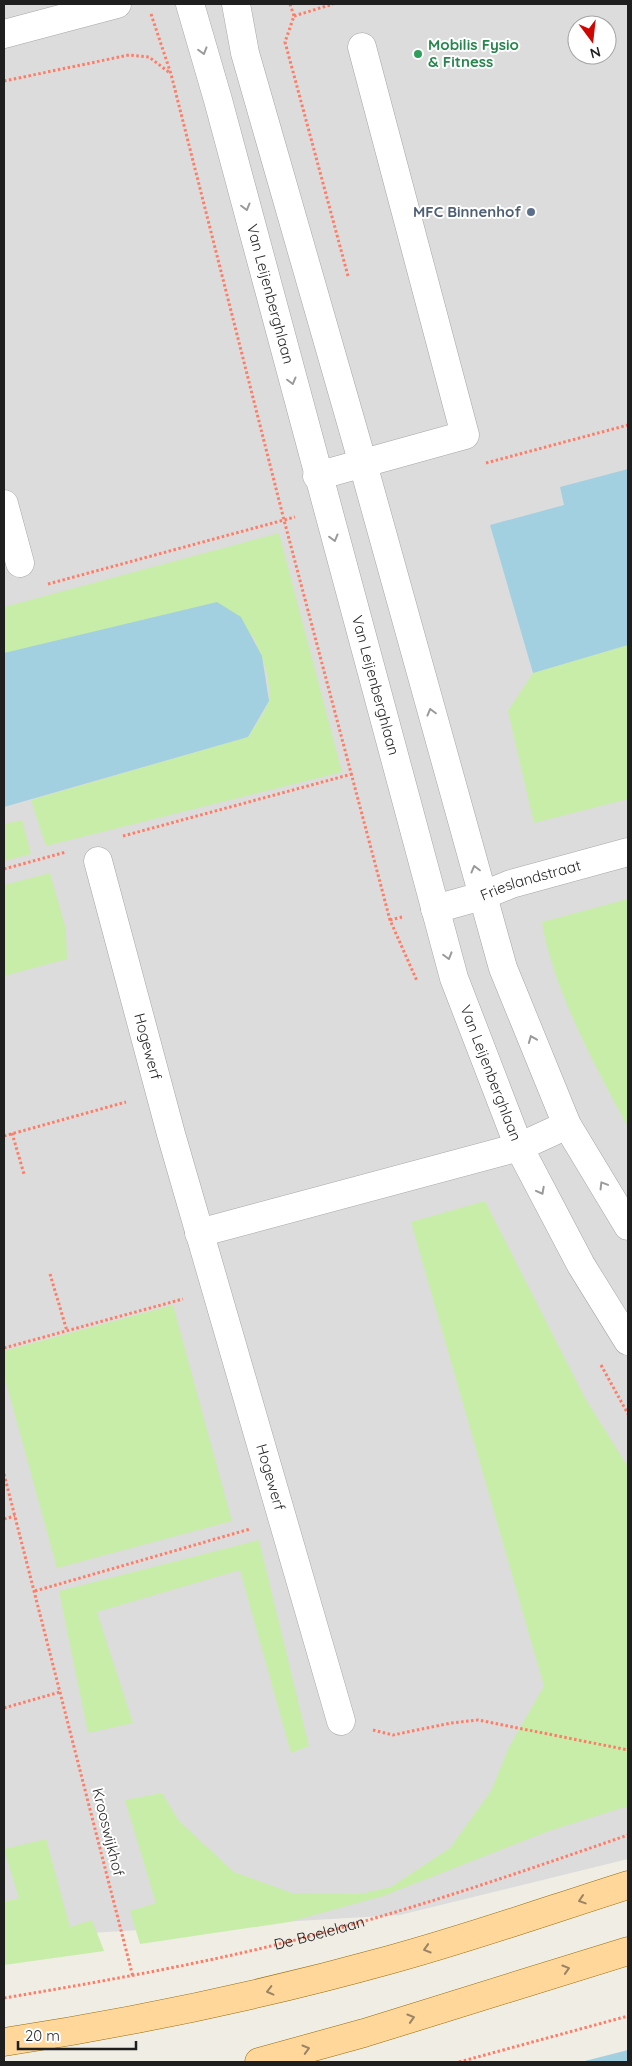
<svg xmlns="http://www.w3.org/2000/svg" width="632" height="2066" viewBox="0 0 632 2066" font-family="Quicksand,sans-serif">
	<rect width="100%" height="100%" fill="#f0ede5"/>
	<path fill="#dddcdc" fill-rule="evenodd" d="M 4,4 L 628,4 L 628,1859 L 400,1915 L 4,1938 ZM 577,25 L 607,25 L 607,55 L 577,55 Z"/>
	<g fill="#c7eda8">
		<path d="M 279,533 L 342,772 L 46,846 L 31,800 L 248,737 C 253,729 268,708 269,700 C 271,679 262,655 253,636 L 4,653 L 4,607 Z"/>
		<polygon points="628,645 628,799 534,823 508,711 533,673"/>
		<polygon points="22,820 31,854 4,861 4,824"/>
		<polygon points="50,873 66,929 67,959 4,976 4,885"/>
		<path d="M 628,899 L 628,1127 C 597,1070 552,987 542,922 Z"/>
		<polygon points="485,1201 585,1398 628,1467 628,1806 549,1831 383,1896 289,1922 140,1944 130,1911 156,1903 125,1800 162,1793 179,1821 234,1872 292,1893 360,1894 391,1887 450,1848 491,1791 509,1747 544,1686 411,1222"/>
		<polygon points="173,1305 232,1521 57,1568 4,1375 4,1351"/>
		<polygon points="259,1540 309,1746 291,1753 240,1570 97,1612 133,1723 88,1733 59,1591"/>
		<polygon points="46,1839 70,1927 92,1920 104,1951 4,1965 4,1902 19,1898 4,1849"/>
	</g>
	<g fill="#a3d0e0">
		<polygon points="628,469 628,645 533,673 490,525 564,505 560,487"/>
		<polygon points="217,602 241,617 262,656 269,701 248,737 4,807 4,653"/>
		<polygon points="628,2050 628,2062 581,2062"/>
	</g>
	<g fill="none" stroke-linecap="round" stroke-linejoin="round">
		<g stroke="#a6a6a6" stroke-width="29">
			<g id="minor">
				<path id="s2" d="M 190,4 L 218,100 L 454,978 L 519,1147 L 581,1265 L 628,1341"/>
				<polyline points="236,4 245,53 363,464 503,968 567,1125 628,1226"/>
				<polyline points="4,34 117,4"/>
				<polyline points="317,476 465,435 362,47"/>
				<polyline points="4,504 20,563"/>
				<path id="s3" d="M 98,861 L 171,1134 L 341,1721"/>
				<path id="s4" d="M 435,909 L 482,896 L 511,884 L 628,852"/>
				<polyline points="199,1233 519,1147 567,1125"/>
			</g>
		</g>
		<g stroke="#9a6c00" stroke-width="29">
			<g id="major">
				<path d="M 4,2042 C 134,2022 263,1995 389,1960 C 470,1938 549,1910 628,1885"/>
				<polyline points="259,2062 364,2033 628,1951"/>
			</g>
		</g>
		<g stroke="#ff7c67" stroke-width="3" stroke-dasharray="2.5 2.5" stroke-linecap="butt">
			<polyline points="290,4 294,16 285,42 348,276"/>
			<polyline points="151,14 171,74 284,520 390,920 417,981"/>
			<polyline points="294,16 333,4"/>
			<polyline points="4,81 129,55 149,57 170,73"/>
			<polyline points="486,463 628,425"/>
			<polyline points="48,584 295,517"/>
			<polyline points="123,836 352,774"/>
			<polyline points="4,869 66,852"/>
			<polyline points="390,920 402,917"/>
			<polyline points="12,1133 24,1174"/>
			<polyline points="4,1136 126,1102"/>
			<polyline points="50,1274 67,1331"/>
			<polyline points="4,1348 183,1299"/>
			<polyline points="601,1365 628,1414"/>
			<polyline points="4,1474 133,1977"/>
			<polyline points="4,1519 15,1516"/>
			<polyline points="35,1591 250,1529"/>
			<polyline points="4,1708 60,1692"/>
			<polyline points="373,1730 393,1735 451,1723 478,1720 628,1750"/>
			<path id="s1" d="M 4,1998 C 111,1980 218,1961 322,1933 C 426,1905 527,1870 628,1835"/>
			<polyline points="459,2062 628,2016"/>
		</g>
		<use href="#minor" stroke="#fff" stroke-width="28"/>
		<use href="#major" stroke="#ffd79b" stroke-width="28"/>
	</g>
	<defs><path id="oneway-chevron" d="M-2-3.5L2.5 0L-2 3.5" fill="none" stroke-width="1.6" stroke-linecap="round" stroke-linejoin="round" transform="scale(1.25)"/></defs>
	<g stroke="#9a9a9a">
		<use href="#oneway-chevron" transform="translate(203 51) rotate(74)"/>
		<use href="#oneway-chevron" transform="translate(246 207) rotate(75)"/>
		<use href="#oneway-chevron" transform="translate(292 381) rotate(75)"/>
		<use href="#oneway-chevron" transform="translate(334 538) rotate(75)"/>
		<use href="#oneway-chevron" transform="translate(431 712) rotate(-105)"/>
		<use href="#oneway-chevron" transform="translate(475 869) rotate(-105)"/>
		<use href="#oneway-chevron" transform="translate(448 956) rotate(74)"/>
		<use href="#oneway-chevron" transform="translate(532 1039) rotate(-112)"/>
		<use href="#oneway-chevron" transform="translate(603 1185) rotate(-121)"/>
		<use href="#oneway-chevron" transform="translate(541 1191) rotate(62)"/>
	</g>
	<g stroke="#9a8463">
		<use href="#oneway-chevron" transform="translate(582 1900) rotate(162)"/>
		<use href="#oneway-chevron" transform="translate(427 1949) rotate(163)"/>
		<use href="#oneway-chevron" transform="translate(566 1969) rotate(-17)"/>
		<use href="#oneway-chevron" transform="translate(270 1991) rotate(166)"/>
		<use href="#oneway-chevron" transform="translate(411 2018) rotate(-17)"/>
		<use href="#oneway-chevron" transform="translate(306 2049) rotate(-16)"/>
	</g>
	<circle fill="#2e9e5b" stroke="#fff" stroke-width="2" cx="418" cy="54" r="5"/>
	<circle fill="#5c6f8a" stroke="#fff" stroke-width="2" cx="531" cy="212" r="5"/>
	<g text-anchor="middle" stroke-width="4" stroke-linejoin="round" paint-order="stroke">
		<g font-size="15" font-weight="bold" fill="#27864d" stroke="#fff" text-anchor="start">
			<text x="428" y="50">Mobilis Fysio<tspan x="428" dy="17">&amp; Fitness</tspan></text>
		</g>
		<g font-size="15" font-weight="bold" fill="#4e5e75" stroke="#fff" text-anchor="end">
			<text x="521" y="217">MFC Binnenhof</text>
		</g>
		<g font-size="15" fill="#1f1f1f" stroke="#fff">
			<text dy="5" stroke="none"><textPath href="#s2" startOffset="301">Van Leijenberghlaan</textPath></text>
			<text dy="5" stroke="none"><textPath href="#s2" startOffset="706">Van Leijenberghlaan</textPath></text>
			<text dy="5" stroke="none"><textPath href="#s4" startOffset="100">Frieslandstraat</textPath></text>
			<text dy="5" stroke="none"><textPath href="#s3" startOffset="192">Hogewerf</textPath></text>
			<text dy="5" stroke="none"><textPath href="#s2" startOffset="1111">Van Leijenberghlaan</textPath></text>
			<text dy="5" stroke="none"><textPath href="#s3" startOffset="640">Hogewerf</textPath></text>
			<text transform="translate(108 1832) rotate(76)" y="5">Krooswijkhof</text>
			<text dy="5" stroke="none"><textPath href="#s1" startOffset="322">De Boelelaan</textPath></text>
		</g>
	</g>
	<rect width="632" height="2066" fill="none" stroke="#1f1f1f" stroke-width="10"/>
	<g transform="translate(592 40) rotate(165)"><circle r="24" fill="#ffffff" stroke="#a5a5a5"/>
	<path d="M0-4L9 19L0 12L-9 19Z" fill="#ce0700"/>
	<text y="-8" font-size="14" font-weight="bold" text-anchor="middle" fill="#1f1f1f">N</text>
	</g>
	<path d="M18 2041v8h118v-8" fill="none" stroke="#1f1f1f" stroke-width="2.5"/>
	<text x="25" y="2041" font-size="15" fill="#1f1f1f" stroke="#ffffff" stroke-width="4" paint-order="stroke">20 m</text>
</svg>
